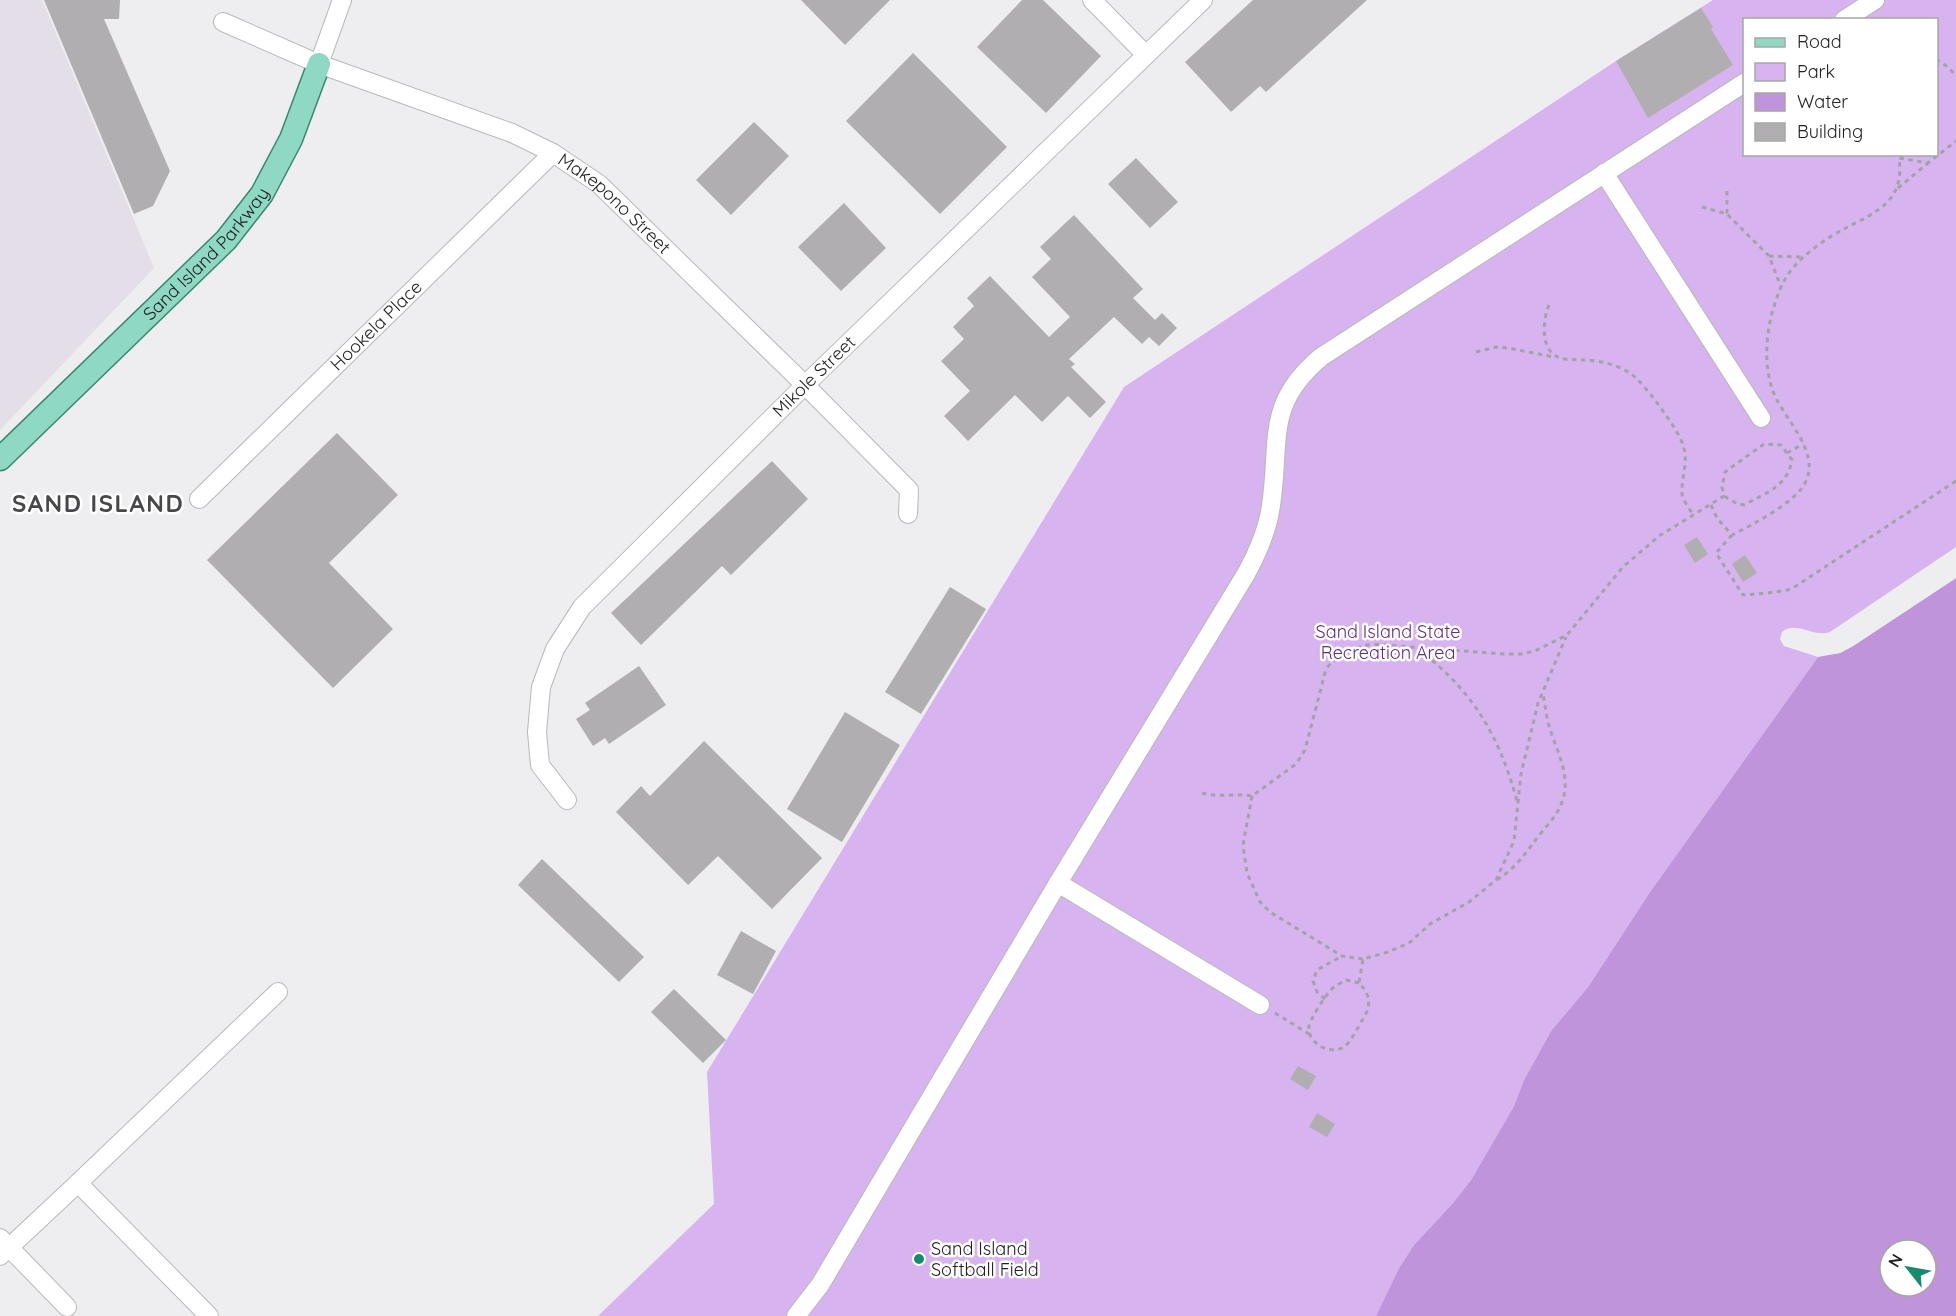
<svg xmlns="http://www.w3.org/2000/svg" width="1956" height="1316" viewBox="0 0 1956 1316" font-family="Quicksand,sans-serif">
	<rect width="100%" height="100%" fill="#eeedf0"/>
	<polygon fill="#e4dee8" points="0,0 42,0 154,268 0,430"/>
	<path fill="#d7b4ef" fill-rule="evenodd" d="M 1713,0 L 1956,0 L 1956,547 L 1830,632 C 1814,638 1795,620 1782,632 L 1780,639 L 1784,646 L 1818,657 L 1650,892 L 1588,987 L 1551,1031 L 1524,1080 L 1514,1106 L 1471,1180 L 1453,1203 L 1414,1245 L 1399,1268 L 1376,1316 L 598,1316 L 714,1204 L 707,1072 L 1124,387 L 1616,61 ZM 1744,20 L 1936,20 L 1936,154 L 1744,154 Z"/>
	<path fill="#bf94db" fill-rule="evenodd" d="M 1956,578 L 1956,1316 L 1376,1316 L 1399,1268 L 1414,1245 L 1453,1203 L 1471,1180 L 1514,1106 L 1524,1080 L 1551,1031 L 1588,987 L 1650,892 L 1818,657 L 1840,653 L 1853,646 ZM 1890,1250 L 1926,1250 L 1926,1286 L 1890,1286 Z"/>
	<polygon fill="#eeedf0" points="1956,575 1956,578 1853,646 1840,653 1815,656 1839,650 1852,644"/>
	<g fill="#b0aeb1">
		<polygon points="44,0 120,0 119,19 104,19 170,171 153,206 134,214"/>
		<polygon points="801,0 890,0 845,45"/>
		<polygon points="1022,0 1043,0 1101,56 1046,113 977,47"/>
		<polygon points="1253,0 1367,0 1266,92 1260,86 1231,112 1185,62"/>
		<polygon points="1701,8 1713,27 1711,29 1733,65 1648,118 1616,61"/>
		<polygon points="913,53 1007,147 940,214 846,121"/>
		<polygon points="754,122 789,156 731,215 696,180"/>
		<polygon points="1136,158 1178,202 1150,228 1108,184"/>
		<polygon points="844,203 886,248 841,291 798,247"/>
		<polygon points="1074,215 1143,289 1133,298 1155,320 1162,313 1177,328 1159,346 1149,337 1142,344 1114,317 1069,359 1075,364 1071,367 1106,402 1090,418 1068,396 1042,422 1015,395 968,441 944,416 970,391 941,361 964,339 953,327 974,306 967,298 990,276 1049,337 1070,317 1032,277 1051,259 1040,247"/>
		<polygon points="337,433 398,495 329,563 393,629 333,688 207,560"/>
		<polygon points="772,461 808,499 731,575 722,566 641,645 611,613"/>
		<polygon points="1697,537 1708,554 1695,563 1684,545"/>
		<polygon points="1745,555 1757,573 1743,582 1732,564"/>
		<polygon points="950,587 986,609 921,714 885,692"/>
		<polygon points="639,666 666,705 609,744 605,738 593,746 576,719 590,710 585,703"/>
		<polygon points="845,712 900,745 842,842 787,809"/>
		<polygon points="704,741 822,858 772,909 718,856 688,885 616,812 641,786 650,796"/>
		<polygon points="542,859 644,957 619,982 518,885"/>
		<polygon points="741,931 776,951 753,994 717,975"/>
		<polygon points="674,989 726,1040 703,1063 651,1012"/>
		<polygon points="1298,1066 1316,1076 1308,1090 1290,1079"/>
		<polygon points="1317,1113 1335,1124 1327,1137 1309,1127"/>
	</g>
	<g fill="none" stroke-linecap="round" stroke-linejoin="round">
		<g stroke="#b9b8ba" stroke-width="20">
			<g id="minor">
				<polyline points="1092,0 1146,55"/>
				<polyline points="1844,20 1875,0"/>
				<path id="s1" d="M 223,22 L 319,64 L 512,133 L 553,153 L 599,184 L 805,385 L 909,490 L 908,514"/>
				<polyline points="319,64 342,0"/>
				<polyline points="1604,173 1761,418"/>
				<path id="s2" d="M 199,499 L 553,153"/>
				<path id="s3" d="M 567,800 L 540,765 L 537,732 L 541,687 L 555,649 L 582,607 L 805,385 L 1203,0"/>
				<polyline points="1058,883 1260,1005"/>
				<polyline points="0,1238 67,1307"/>
				<polyline points="0,1256 78,1183"/>
				<polyline points="209,1316 78,1183 278,992"/>
				<path d="M 796,1316 L 820,1285 L 1058,883 L 1246,574 C 1258,552 1268,530 1271,505 C 1281,441 1264,405 1321,357 L 1744,83"/>
			</g>
		</g>
		<g stroke="#388871" stroke-width="25">
			<g id="major">
				<path id="s4" d="M 0,459 L 226,240 L 262,194 L 291,139 L 319,64"/>
			</g>
		</g>
		<g stroke="#a3a2a4" stroke-width="3" stroke-dasharray="4.5 4.5" stroke-linecap="butt">
			<polyline points="1936,59 1948,67 1956,76"/>
			<polyline points="1898,188 1928,163"/>
			<polyline points="1727,191 1727,214"/>
			<polyline points="1702,207 1727,214 1769,256 1781,287"/>
			<polyline points="1769,256 1803,257"/>
			<path d="M 1549,305 C 1543,319 1540,347 1556,356 C 1563,361 1575,359 1583,360 C 1601,360 1625,366 1638,380 C 1650,392 1681,433 1684,448 C 1688,464 1681,479 1682,494 C 1683,501 1690,509 1693,515"/>
			<polyline points="1476,352 1496,347 1508,348 1554,357"/>
			<polyline points="1787,453 1803,444"/>
			<path d="M 1711,505 L 1717,518 L 1732,535 C 1752,525 1796,502 1805,483 C 1822,451 1782,418 1772,389 C 1764,363 1766,338 1772,313 C 1777,297 1782,280 1793,268 C 1804,254 1828,237 1844,229 C 1876,212 1905,202 1899,158 L 1928,163 L 1956,141"/>
			<polyline points="1732,535 1716,553 1743,595 1768,593 1788,590 1796,586 1956,481"/>
			<path d="M 1418,649 C 1473,691 1499,735 1517,801"/>
			<path d="M 1202,793 C 1219,798 1235,793 1252,796 L 1296,764 L 1305,750 L 1326,669 C 1338,653 1353,648 1372,644 L 1504,654 L 1521,654 L 1535,651 L 1567,635 L 1623,567 L 1659,536 L 1724,496 L 1722,487 L 1725,472 L 1764,444 L 1781,445 L 1792,460 C 1787,487 1767,492 1744,505 L 1734,502 L 1724,496"/>
			<polyline points="1252,796 1243,845 1247,873 1260,902 1270,912 1342,956 1363,959"/>
			<path d="M 1497,880 C 1518,866 1526,852 1541,833 C 1549,823 1558,814 1562,802 C 1572,776 1556,750 1549,726 C 1546,715 1545,704 1543,693"/>
			<path d="M 1359,983 L 1346,980 C 1341,983 1334,986 1330,991 C 1325,996 1310,1020 1309,1026 C 1306,1043 1332,1057 1345,1046 C 1352,1040 1358,1027 1363,1019 C 1372,1005 1370,994 1359,983 L 1363,959 L 1388,952 L 1409,943 L 1430,924 L 1469,902 L 1496,880 L 1514,841 L 1521,774 L 1538,703 L 1566,637"/>
			<polyline points="1325,999 1317,992 1313,981 1317,970 1342,956"/>
			<polyline points="1275,1013 1309,1034"/>
		</g>
		<use href="#minor" stroke="#fff" stroke-width="18"/>
		<use href="#major" stroke="#8fd9c4" stroke-width="22"/>
	</g>
	<circle fill="#158c6e" stroke="#fff" stroke-width="2" cx="919" cy="1259" r="6"/>
	<g text-anchor="middle" stroke-width="5" stroke-linejoin="round" paint-order="stroke">
		<g font-size="18" fill="#212021" stroke="#fff">
			<text dy="6" stroke="none"><textPath href="#s1" startOffset="435">Makepono Street</textPath></text>
			<text dy="6" stroke="none"><textPath href="#s4" startOffset="291">Sand Island Parkway</textPath></text>
			<text dy="6" stroke="none"><textPath href="#s2" startOffset="248">Hookela Place</textPath></text>
			<text dy="6" stroke="none"><textPath href="#s3" startOffset="540">Mikole Street</textPath></text>
		</g>
		<g font-size="18" fill="#612b7f" stroke="#fff">
			<text x="1388" y="638">Sand Island State<tspan x="1388" dy="21">Recreation Area</tspan></text>
		</g>
		<g font-size="18" fill="#212021" stroke="#fff" text-anchor="start">
			<text x="931" y="1255">Sand Island<tspan x="931" dy="21">Softball Field</tspan></text>
		</g>
		<g font-size="24" font-weight="bold" letter-spacing="1.5" fill="#484649" stroke="#fff">
			<text x="98" y="512">SAND ISLAND</text>
		</g>
	</g>
	<rect x="1743" y="18" width="195" height="138" fill="#ffffff" stroke="#a6a6a6" stroke-width="1.5"/>
	<rect x="1755" y="38" width="30" height="9" fill="#8fd9c4" stroke="#a6a6a6" stroke-width="1.5"/>
	<text x="1797" y="48" font-size="18" fill="#212021">Road</text>
	<rect x="1755" y="63" width="30" height="18" fill="#d7b4ef" stroke="#a6a6a6" stroke-width="1.5"/>
	<text x="1797" y="78" font-size="18" fill="#212021">Park</text>
	<rect x="1755" y="93" width="30" height="18" fill="#bf94db" stroke="#a6a6a6" stroke-width="1.5"/>
	<text x="1797" y="108" font-size="18" fill="#212021">Water</text>
	<rect x="1755" y="123" width="30" height="18" fill="#b0aeb1" stroke="#a6a6a6" stroke-width="1.5"/>
	<text x="1797" y="138" font-size="18" fill="#212021">Building</text>
	<g transform="translate(1908 1268) rotate(301)"><circle r="28" fill="#ffffff" stroke="#a6a6a6" stroke-width="1.5"/>
	<path d="M0-4.5L10 22L0 15L-10 22Z" fill="#158c6e"/>
	<text y="-9" font-size="16" font-weight="bold" text-anchor="middle" fill="#212021">N</text>
	</g>
</svg>
